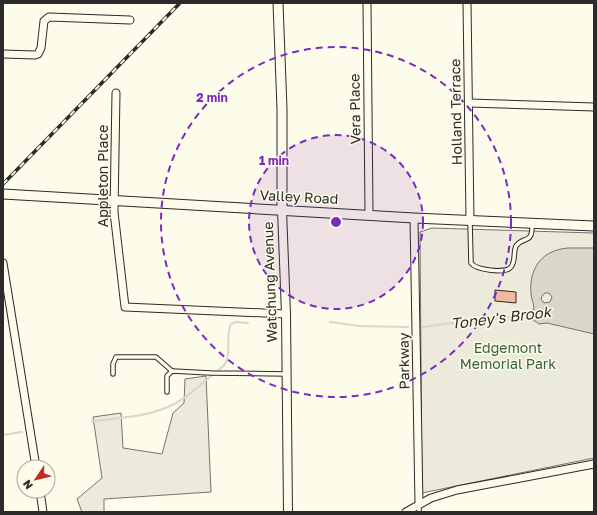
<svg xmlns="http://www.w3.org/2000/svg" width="597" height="515" viewBox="0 0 597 515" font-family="'Golos Text',sans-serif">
	<rect width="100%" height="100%" fill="#fdfbea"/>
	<g fill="#ecebdb" stroke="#74746e">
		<polygon points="432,228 594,233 594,458 422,493 420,232"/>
		<polygon points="206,376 211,492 104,499 104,512 82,512 77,499 102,478 93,417 121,413 123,448 162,454 173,413 184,403 185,379"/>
	</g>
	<path fill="#d8d7c9" stroke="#74746e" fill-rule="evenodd" d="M 568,248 L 594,248 L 594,334 L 547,323 L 539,324 L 526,315 L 534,309 C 534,303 531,299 531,293 C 529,268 542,250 568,248 ZM 545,293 L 549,293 L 552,297 L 550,302 L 544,303 L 541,299 L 542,296 Z"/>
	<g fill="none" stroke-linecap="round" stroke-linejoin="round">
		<g stroke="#d8d7c9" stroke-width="2">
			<polyline points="330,322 359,326 408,327"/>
			<polyline points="423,327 452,323 478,322 499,318 513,317 527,315"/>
			<path d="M 92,421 C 119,418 150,417 174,404 C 186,398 196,389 206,380 C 212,375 220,370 225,364 C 232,353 225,335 231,324 L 236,322 L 248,323"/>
			<polyline points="3,435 22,432"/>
		</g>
	</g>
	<polygon fill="#f2b8a0" stroke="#2b2b2b" points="495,290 516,292 516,303 495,301"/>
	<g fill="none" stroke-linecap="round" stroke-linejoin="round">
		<g stroke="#2b2b2b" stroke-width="5.5">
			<g id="service">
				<path d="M 470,222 L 471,263 C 476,270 506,274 511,267 C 516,261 513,252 516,246 C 523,236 533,245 532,224"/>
				<polyline points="113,374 113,364 116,357 156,357 172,371"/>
				<polyline points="167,392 167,376 172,371 211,373 286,374"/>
				<polyline points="419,512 419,505"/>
			</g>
		</g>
		<g stroke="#2b2b2b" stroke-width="9">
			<g id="minor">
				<polyline points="367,3 369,215"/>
				<polyline points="467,3 470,221"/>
				<polyline points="3,54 35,55 38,54 41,48 44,21 49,17 130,20"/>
				<polyline points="116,93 114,212 125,307 286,314"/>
				<polyline points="469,103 594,107"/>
				<polyline points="414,218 419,504"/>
				<polyline points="3,263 36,467"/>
				<polyline points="40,491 43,512"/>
				<polyline points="406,512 431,498 457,490 594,464"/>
			</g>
		</g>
		<g stroke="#2b2b2b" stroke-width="10">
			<polyline id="tertiary" points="282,210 286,314 288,512"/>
		</g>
		<g stroke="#2b2b2b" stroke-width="11">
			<g id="secondary">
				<polyline points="278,3 282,109 282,210"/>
				<polyline points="3,194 414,218 594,226"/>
			</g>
		</g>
		<use href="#service" stroke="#fdfbea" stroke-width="3.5"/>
		<use href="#minor" stroke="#fdfbea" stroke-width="7"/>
		<use href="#tertiary" stroke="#fdfbea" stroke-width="8"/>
		<use href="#secondary" stroke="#fdfbea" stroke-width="9"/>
		<g stroke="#2b2b2b" stroke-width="3.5">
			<polyline id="rail" points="3,184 180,3"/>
		</g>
		<use href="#rail" stroke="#fdfbea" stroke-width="2" stroke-dasharray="6" stroke-linecap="butt"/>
	</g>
	<circle cx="336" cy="222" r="87" fill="#7b2cbf" fill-opacity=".12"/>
	<g fill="none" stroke="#7b2cbf" stroke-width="2" stroke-dasharray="7 5">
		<circle cx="336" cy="222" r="87"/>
		<circle cx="336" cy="222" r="175"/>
	</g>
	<g text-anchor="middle" stroke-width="3" stroke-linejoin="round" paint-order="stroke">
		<g font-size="14" fill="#2b2b2b" stroke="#fdfbea">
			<text transform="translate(355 109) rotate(-91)" y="5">Vera Place</text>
			<text transform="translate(456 112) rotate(-91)" y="5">Holland Terrace</text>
			<text transform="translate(103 176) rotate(-90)" y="5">Appleton Place</text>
			<text transform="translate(299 197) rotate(3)" y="5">Valley Road</text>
			<text transform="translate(270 282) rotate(-92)" y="5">Watchung Avenue</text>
			<text transform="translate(404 361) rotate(-91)" y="5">Parkway</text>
		</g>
		<g font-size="14" fill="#34623c" stroke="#fdfbea">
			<text x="508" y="353">Edgemont<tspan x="508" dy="16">Memorial Park</tspan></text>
		</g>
		<g font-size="15" font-style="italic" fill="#2b2b2b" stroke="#fdfbea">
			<text transform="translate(501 318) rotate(-7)" y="5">Toney's Brook</text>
		</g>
	</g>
	<circle cx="336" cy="222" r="6" fill="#7b2cbf" stroke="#fdfbea" stroke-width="2"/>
	<g font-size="12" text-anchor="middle" font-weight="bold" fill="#7b2cbf" stroke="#fdfbea" stroke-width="3" stroke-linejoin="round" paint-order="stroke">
		<text x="212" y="102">2 min</text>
		<text x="274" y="165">1 min</text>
	</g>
	<rect width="597" height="515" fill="none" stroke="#2b2b2b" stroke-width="8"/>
	<g transform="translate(36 479) rotate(235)"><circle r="19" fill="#fdfbea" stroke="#a9a89e"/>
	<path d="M0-3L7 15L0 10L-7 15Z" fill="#c62828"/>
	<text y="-6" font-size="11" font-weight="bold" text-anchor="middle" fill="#2b2b2b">N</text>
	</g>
</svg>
